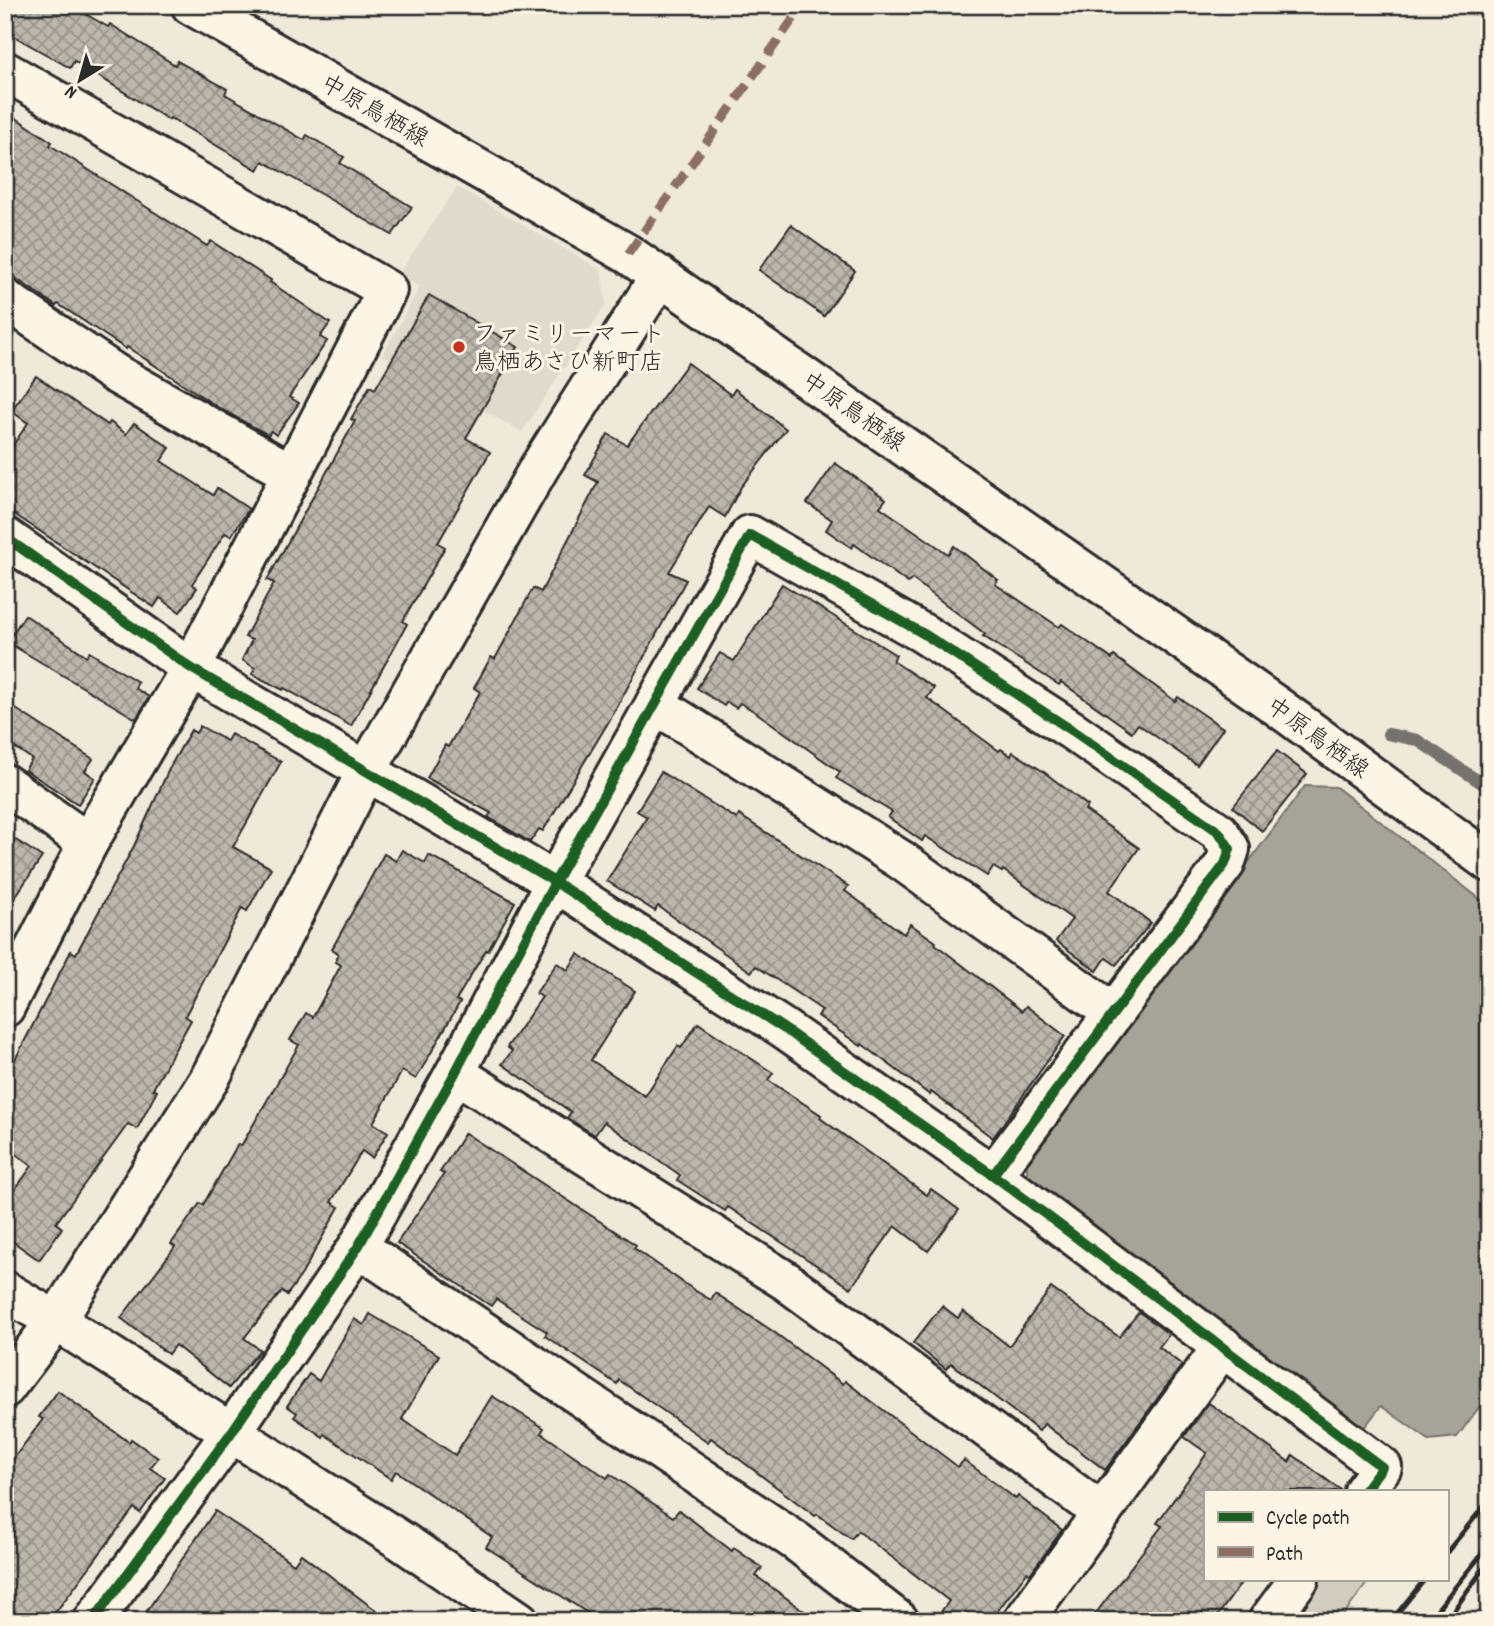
<svg xmlns="http://www.w3.org/2000/svg" width="1494" height="1626" viewBox="0 0 1494 1626" font-family="Dekko,'Klee One',sans-serif">
	<defs>
		<pattern id="building-cross-hatch" width="8" height="8" patternUnits="userSpaceOnUse" patternTransform="scale(1.75)"><rect width="8" height="8" fill="#bcb7ac"/><path d="M0 0l8 8M0 8l8-8" fill="none" stroke="#99958c"/></pattern>
	</defs>
	<rect width="100%" height="100%" fill="#efe9da"/>
	<filter id="ink" filterUnits="userSpaceOnUse"><feTurbulence type="fractalNoise" baseFrequency=".0143" numOctaves="2"/><feDisplacementMap in="SourceGraphic" scale="14" xChannelSelector="R" yChannelSelector="G"/><feConvolveMatrix kernelMatrix="1 2 1 2 8 2 1 2 1" color-interpolation-filters="sRGB"/></filter>
	<g filter="url(#ink)">
		<polygon fill="#e0dacc" points="457,187 601,270 606,304 522,432 382,355 420,287 399,274"/>
		<polygon fill="#d2cdc0" stroke="#7e7c76" stroke-width="2" points="1316,1579 1370,1579 1339,1621 1285,1621"/>
		<polygon fill="#a6a399" stroke="#75736d" stroke-width="2" points="1305,786 1336,787 1489,906 1489,1394 1457,1437 1429,1440 1381,1406 1363,1429 1029,1183 1026,1163"/>
		<g fill="none" stroke-linecap="round" stroke-linejoin="round">
			<polyline stroke="#75736d" stroke-width="12" points="1388,734 1417,740 1489,788"/>
		</g>
		<g fill="url(#building-cross-hatch)" stroke="#2b2b2b" stroke-width="2">
			<polygon points="5,5 70,5 108,27 110,24 175,65 177,61 227,89 225,94 304,140 307,135 344,157 340,163 412,207 392,235 263,161 258,170 170,118 169,120 74,61 70,68 5,31"/>
			<polygon points="16,118 52,142 50,145 207,246 211,241 271,280 270,282 330,323 320,337 327,341 289,397 299,403 276,435 271,431 268,435 219,408 127,347 126,349 58,304 56,306 5,271 5,135"/>
			<polygon points="791,225 855,271 824,316 759,270"/>
			<polygon points="429,295 518,347 466,438 490,452 438,543 445,547 403,621 407,624 351,726 284,688 283,690 252,674 255,668 242,660 252,640 245,637 274,583 267,580 355,421 351,419 370,386 375,389"/>
			<polygon points="688,363 731,395 735,389 786,429 741,487 725,517 709,507 669,572 686,580 612,716 543,831 539,829 530,842 488,817 491,813 427,778 445,745 448,747 480,692 474,688 491,657 495,659 533,588 541,592 598,482 585,475 608,434 627,445"/>
			<polygon points="36,376 108,425 110,422 126,434 134,423 170,448 161,461 213,495 217,488 249,509 231,536 225,533 192,584 197,588 180,612 160,598 154,607 5,508 5,457 28,423 11,411"/>
			<polygon points="835,463 886,499 880,507 948,554 954,546 998,580 995,584 1059,627 1062,624 1112,659 1114,656 1175,701 1178,697 1223,728 1197,765 1138,724 1132,732 1061,682 1059,685 983,636 985,634 912,579 908,583 854,544 852,548 826,530 832,520 807,503"/>
			<polygon points="782,584 896,655 893,661 934,688 927,698 999,751 1001,749 1011,756 1013,752 1044,772 1088,806 1085,810 1139,848 1109,891 1151,923 1116,965 1106,958 1097,971 1056,941 1072,919 1003,870 1002,872 993,867 987,876 925,836 922,841 888,817 892,812 836,778 840,772 757,713 740,703 736,708 727,702 724,706 697,688 720,653 734,661"/>
			<polygon points="25,615 87,656 89,652 138,682 135,688 149,697 136,719 7,642"/>
			<polygon points="5,702 93,759 85,771 95,778 78,804 25,770 32,759 5,741"/>
			<polygon points="200,726 227,741 231,734 281,762 233,847 271,868 247,911 242,908 185,1016 191,1020 153,1089 157,1091 137,1129 128,1124 56,1223 62,1228 39,1260 5,1236 5,1203 32,1166 5,1146 5,1079 71,951 76,954 134,846 170,767 191,730 196,733"/>
			<polygon points="1277,751 1307,774 1262,831 1233,807"/>
			<polygon points="661,772 737,819 739,815 848,886 845,891 904,934 910,924 936,942 935,944 1022,1011 1026,1006 1065,1036 993,1138 931,1092 930,1095 862,1044 861,1046 818,1016 822,1010 756,966 751,972 658,906 655,911 607,881 647,817 637,811"/>
			<polygon points="5,833 42,857 5,912"/>
			<polygon points="402,850 425,863 429,855 515,902 488,951 486,950 456,1000 460,1002 416,1079 402,1071 373,1123 388,1132 372,1158 362,1151 331,1202 339,1207 302,1274 287,1295 282,1291 244,1338 260,1350 229,1388 175,1345 168,1354 121,1318 175,1247 171,1244 200,1203 203,1205 238,1144 241,1146 299,1045 290,1040 306,1013 313,1017 341,965 336,962 338,953 332,949 384,854 396,861"/>
			<polygon points="578,954 635,991 591,1060 645,1096 678,1046 681,1048 698,1023 773,1073 768,1080 821,1115 820,1118 927,1195 931,1189 959,1210 928,1251 895,1226 851,1288 728,1207 725,1211 677,1180 680,1175 604,1122 595,1135 567,1118 571,1112 502,1064 512,1051 507,1047 542,997 536,993 557,963 568,970"/>
			<polygon points="465,1133 636,1245 634,1248 694,1290 711,1300 715,1293 774,1332 843,1384 845,1381 958,1467 964,1460 1016,1499 1018,1496 1062,1530 1030,1574 1027,1572 990,1621 934,1621 949,1601 858,1531 851,1539 817,1514 815,1516 711,1438 708,1442 619,1380 617,1384 545,1336 547,1332 496,1299 491,1306 397,1243 444,1174 440,1172"/>
			<polygon points="1051,1288 1119,1337 1139,1312 1169,1334 1159,1347 1182,1365 1105,1470 1044,1424 1039,1431 951,1363 946,1369 913,1343 942,1306 958,1318 963,1311 1009,1346"/>
			<polygon points="370,1314 439,1355 402,1419 455,1455 492,1396 544,1428 541,1433 607,1478 610,1474 673,1517 679,1510 732,1551 734,1548 762,1568 756,1576 818,1621 600,1621 486,1547 492,1537 396,1471 391,1479 324,1434 323,1437 294,1417 297,1413 287,1406 309,1374 319,1381 354,1319 364,1325"/>
			<polygon points="58,1391 129,1442 131,1439 158,1458 150,1468 165,1478 140,1513 134,1508 49,1621 5,1621 5,1470 43,1419 39,1417"/>
			<polygon points="1209,1403 1289,1462 1293,1455 1342,1491 1205,1491 1205,1579 1244,1579 1214,1621 1090,1621 1162,1526 1157,1523 1207,1453 1184,1437"/>
			<polygon points="215,1511 294,1564 301,1554 390,1621 140,1621"/>
		</g>
		<g fill="none" stroke-linecap="round" stroke-linejoin="round">
			<g stroke="#2b2b2b" stroke-width="44">
				<g id="street">
					<polyline points="5,71 387,290 191,668 88,843 5,1007"/>
					<polyline points="5,299 114,373 292,474"/>
					<polyline points="5,537 191,668 555,882 783,1028 993,1175 1382,1467 1364,1491"/>
					<polyline points="655,704 901,860 1113,1013"/>
					<polyline points="5,784 88,843"/>
					<polyline points="455,1073 786,1281 1102,1513"/>
					<polyline points="358,1247 797,1542 899,1621"/>
					<polyline points="93,1621 231,1433 358,1247 455,1073 555,882 750,535 924,634 1073,731 1219,832 1230,849 1225,864 993,1175"/>
					<polyline points="1023,1621 1223,1346"/>
					<polyline points="1268,1621 1299,1579"/>
				</g>
			</g>
			<g stroke="#2b2b2b" stroke-width="44">
				<g id="secondary">
					<polyline points="191,5 628,254 1278,707 1489,862"/>
					<polyline points="5,1291 56,1321 403,1542 519,1621"/>
					<polyline points="5,1388 56,1321 210,1078 367,770 539,468 660,276"/>
				</g>
			</g>
			<use href="#street" stroke="#fcf5e5" stroke-width="38"/>
			<use href="#secondary" stroke="#fcf5e5" stroke-width="38"/>
			<g stroke="#2b2b2b" stroke-width="5">
				<polyline points="1447,1552 1489,1500"/>
				<polyline points="1391,1621 1425,1579"/>
				<polyline points="1428,1621 1489,1545"/>
				<polyline points="1446,1621 1489,1561"/>
				<polyline points="1482,1621 1489,1611"/>
			</g>
			<polyline stroke="#8d6e63" stroke-width="9" stroke-dasharray="18 9" stroke-linecap="butt" points="628,254 803,5"/>
			<g stroke="#fcf5e5" stroke-width="15">
				<g id="cycleway">
					<polyline points="5,537 191,668 555,882 783,1028 993,1175 1382,1467 1364,1491"/>
					<polyline points="93,1621 231,1433 358,1247 455,1073 555,882 750,535 924,634 1073,731 1219,832 1230,849 1225,864 993,1175"/>
				</g>
			</g>
			<use href="#cycleway" stroke="#1b5e20" stroke-width="10"/>
		</g>
	</g>
	<circle fill="#c8321e" stroke="#fcf5e5" stroke-width="2.5" cx="459" cy="347" r="7"/>
	<g text-anchor="middle" stroke-width="6" stroke-linejoin="round" paint-order="stroke">
		<g font-size="24" fill="#2b2b2b" stroke="#fcf5e5">
			<text transform="translate(375 110) rotate(30)" y="8">中原鳥栖線</text>
			<text transform="translate(854 411) rotate(35)" y="8">中原鳥栖線</text>
			<text transform="translate(1318 737) rotate(36)" y="8">中原鳥栖線</text>
		</g>
		<g font-size="24" fill="#2b2b2b" stroke="#fcf5e5" text-anchor="start">
			<text x="473" y="341">ファミリーマート<tspan x="473" dy="28">鳥栖あさひ新町店</tspan></text>
		</g>
	</g>
	<rect width="1494" height="1626" fill="none" stroke="#fcf5e5" stroke-width="28"/>
	<rect x="14" y="14" width="1466" height="1598" fill="none" stroke="#2b2b2b" stroke-width="2.5" filter="url(#ink)"/>
	<rect x="1204" y="1490" width="245" height="91" fill="#fcf5e5" stroke="#a8a49b" stroke-width="2"/>
	<rect x="1218" y="1512" width="35" height="10" fill="#1b5e20" stroke="#a8a49b" stroke-width="2"/>
	<text x="1266" y="1524" font-size="21" fill="#2b2b2b">Cycle path</text>
	<rect x="1218" y="1547" width="35" height="10" fill="#8d6e63" stroke="#a8a49b" stroke-width="2"/>
	<text x="1266" y="1560" font-size="21" fill="#2b2b2b">Path</text>
	<g transform="translate(80 80) rotate(217)" stroke="#fcf5e5" stroke-width="5" paint-order="stroke">
	<path d="M0-5L12 26L0 18L-12 26Z" fill="#2b2b2b"/>
	<text y="-10" font-size="19" font-weight="bold" text-anchor="middle" fill="#2b2b2b">N</text>
	</g>
</svg>
